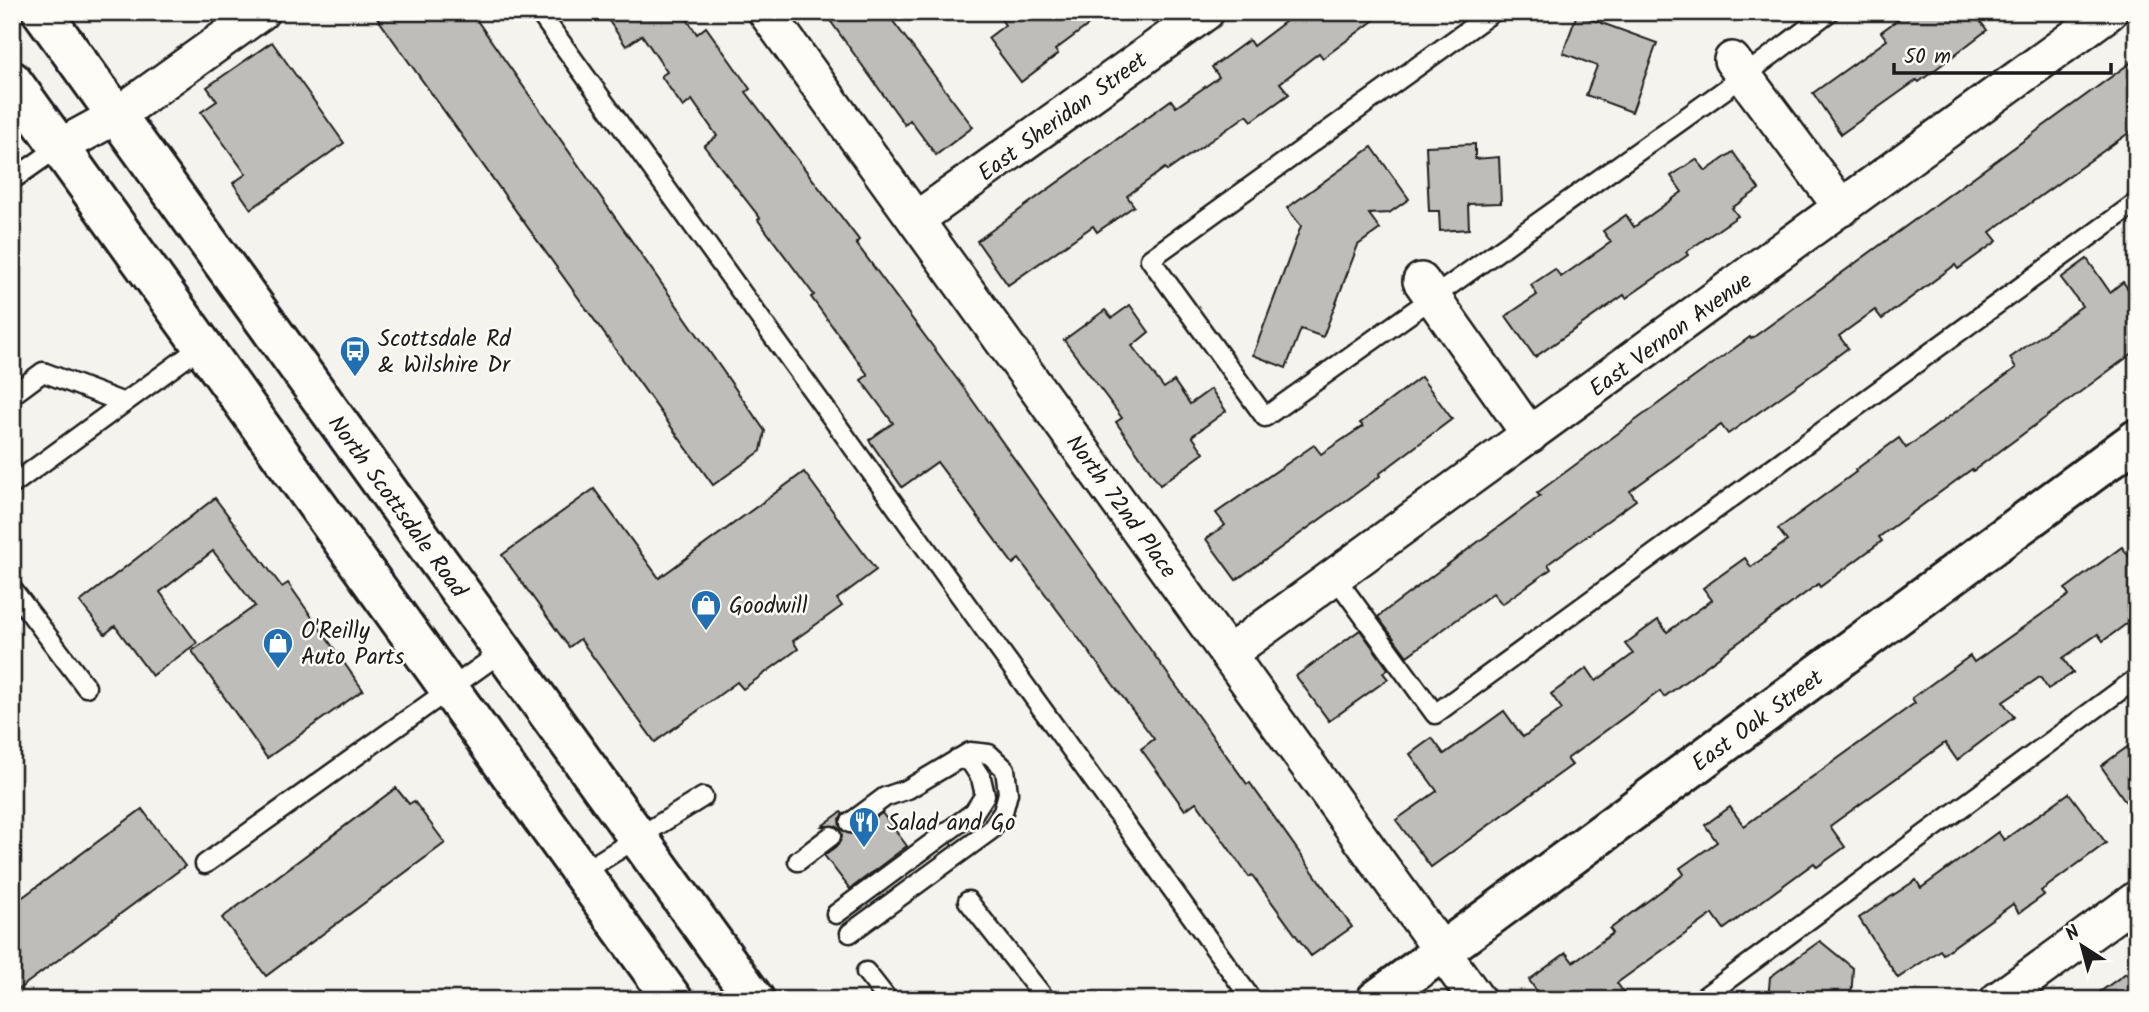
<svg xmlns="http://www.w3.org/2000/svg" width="2149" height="1012" viewBox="0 0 2149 1012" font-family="Kalam,sans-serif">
	<rect width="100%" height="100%" fill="#f4f3ee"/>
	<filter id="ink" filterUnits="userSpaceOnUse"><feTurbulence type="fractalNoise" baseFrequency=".0143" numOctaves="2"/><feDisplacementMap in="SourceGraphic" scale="14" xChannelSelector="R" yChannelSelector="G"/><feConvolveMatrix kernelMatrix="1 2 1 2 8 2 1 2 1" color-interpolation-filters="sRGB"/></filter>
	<g filter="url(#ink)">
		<g fill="#bebdba" stroke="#1c1c1c" stroke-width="2">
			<polygon points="373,12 471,12 765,431 761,451 713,485"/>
			<polygon points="603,12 682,12 697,34 706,27 750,89 746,92 859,240 856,243 968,394 1187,701 1247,784 1250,783 1352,927 1311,956 1252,875 1249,877 1196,802 1185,810 1141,749 1154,739 1019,559 1013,564 937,462 902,487 869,440 893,423 861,380 868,375 811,297 814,295 758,220 760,218 704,146 717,136 692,100 683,107 661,76 667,72 642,35 626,46"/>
			<polygon points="824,12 886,12 973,127 936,155 910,120 905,125"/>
			<polygon points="996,12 1106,12 1055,50 1058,54 1021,82 988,38 1005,25"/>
			<polygon points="1298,12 1385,12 1323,58 1319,53 1280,83 1289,94 1252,121 1247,115 1167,171 1165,168 1127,196 1134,206 1097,232 1093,226 1008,285 977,241 1171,100 1176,107 1219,77 1212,67 1249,40 1253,46"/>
			<polygon points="1908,12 1973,12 1987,30 1919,82 1917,80 1841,134 1813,93 1887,40 1881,32"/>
			<polygon points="1577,14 1657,43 1632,112 1586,95 1597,66 1563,53"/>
			<polygon points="272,42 344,143 251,209 233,183 246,174 201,112 217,101 207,87"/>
			<polygon points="2137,58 2137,127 1990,232 1997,241 1958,269 1955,265 1882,319 1875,310 1839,336 1848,348 1806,379 1728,434 1721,425 1630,491 1636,500 1548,564 1551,569 1502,604 1493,593 1407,656 1378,617 1389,608 1540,496 1537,493 1689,381 1750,337 1751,339"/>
			<polygon points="1475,144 1475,159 1499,157 1501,203 1468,204 1469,229 1440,231 1439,211 1429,211 1426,146"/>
			<polygon points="1372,147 1409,199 1389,213 1369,214 1380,229 1358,245 1323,337 1301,329 1286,368 1253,355 1301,226 1287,208"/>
			<polygon points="1733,152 1759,189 1732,208 1738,216 1686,252 1688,255 1626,298 1624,295 1535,357 1506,316 1537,295 1531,285 1555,269 1561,277 1611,242 1603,231 1626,215 1634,227 1682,192 1671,176 1696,159 1706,171"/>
			<polygon points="2087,259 2110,292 2123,282 2137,301 2137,350 1973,471 1972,469 1879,537 1882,541 1820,587 1818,584 1664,697 1660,691 1567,759 1572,765 1431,867 1396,820 1437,791 1410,754 1432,738 1444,754 1504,711 1523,737 1562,709 1551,694 1587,668 1596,681 1633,654 1625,644 1658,620 1667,632 1712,600 1703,588 1745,558 1751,567 1787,541 1778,529 1856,472 1855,470 1899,438 1906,448 2016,368 2010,358 2082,306 2061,278"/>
			<polygon points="1130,305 1149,332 1132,346 1164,388 1174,381 1190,404 1211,389 1226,411 1192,436 1204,453 1160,485 1116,422 1122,418 1064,340 1105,310 1112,318"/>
			<polygon points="1421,377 1452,419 1379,474 1380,476 1236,580 1206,539 1225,525 1216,513 1314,445 1321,454 1363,426 1360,423"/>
			<polygon points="804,472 876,570 837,599 842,606 793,641 798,649 743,689 737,682 655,742 580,639 569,647 502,555 594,489 659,578"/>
			<polygon points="215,498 282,587 288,583 363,690 267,758 192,651 255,606 213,551 160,592 197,643 152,676 115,626 105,634 80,602"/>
			<polygon points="2122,547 2137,567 2137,616 2103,641 2098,634 2063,658 2073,673 2048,689 2040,677 2003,702 2014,717 1957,760 1945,743 1830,826 1845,847 1817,867 1814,863 1724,929 1713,914 1617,983 1629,1000 1543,1000 1529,980 1566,953 1573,962 1613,933 1610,929 1684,874 1680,868 1717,842 1705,825 1730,807 1744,826 1915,703 1912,698 1970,656 1974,662 2069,595 2065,589"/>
			<polygon points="1360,630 1388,669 1383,673 1388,679 1329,721 1296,676"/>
			<polygon points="2137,740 2137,818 2101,766"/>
			<polygon points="396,788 409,804 414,801 445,843 266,976 222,918"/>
			<polygon points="2069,793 2106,843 2041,891 2044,895 2019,913 2013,904 1943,954 1940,950 1898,978 1859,918 1916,880 1921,888 1998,832 2004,840"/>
			<polygon points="142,809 185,866 12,994 12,905"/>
			<polygon points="841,812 843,814 839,819 841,829 851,834 882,813 907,846 850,889 824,855 838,845 842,835 836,826 822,826"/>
			<polygon points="1820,941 1853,968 1851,1000 1768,1000 1770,977"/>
			<polygon points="2126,973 2137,988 2137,1000 2089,1000"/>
		</g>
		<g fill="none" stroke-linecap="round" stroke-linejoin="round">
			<g stroke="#1c1c1c" stroke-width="23">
				<g id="service">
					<polyline points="539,12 1252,1000"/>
					<polyline points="1493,12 1150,259 1265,417 1744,76 1829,12"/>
					<polyline points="12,180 59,147"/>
					<polyline points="12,395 43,372 124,403"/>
					<polyline points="12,485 202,346"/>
					<polyline points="1335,577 1435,714 2137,202"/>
					<polyline points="12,589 86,687"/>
					<polyline points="798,861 831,836"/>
					<polyline points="205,864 503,651"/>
					<polyline points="581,873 703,797"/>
					<polyline points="968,901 1046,1000"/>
					<polyline points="836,914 974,812 985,795 981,778 970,761 957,759"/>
					<polyline points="850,933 991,830 1003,812 1008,793 1005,769 989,754 970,752 908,789 885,797 850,823"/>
					<polyline points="866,972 888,1000"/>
					<polyline points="1700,1000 2137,678"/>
				</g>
			</g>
			<g stroke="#1c1c1c" stroke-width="40">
				<g id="minor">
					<polyline points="766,12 1477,1000"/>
					<polyline points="1732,60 1842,208"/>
					<polyline points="59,147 116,116 261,12"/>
					<polyline points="917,219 1206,12"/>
					<polyline points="1421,281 1530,435"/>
					<polyline points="1228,654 2109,12"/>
					<polyline points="1998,1000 2137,899"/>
				</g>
			</g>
			<g stroke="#1c1c1c" stroke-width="44">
				<polyline id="tertiary" points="1376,1000 2137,439"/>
			</g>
			<g stroke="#1c1c1c" stroke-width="44">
				<g id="primary">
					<polyline points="42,12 755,1000"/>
					<polyline points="12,81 673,1000"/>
				</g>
			</g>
			<use href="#service" stroke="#fdfcf7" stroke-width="18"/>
			<use href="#minor" stroke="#fdfcf7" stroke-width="35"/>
			<use href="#tertiary" stroke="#fdfcf7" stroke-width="38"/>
			<use href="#primary" stroke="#fdfcf7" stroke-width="38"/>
		</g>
	</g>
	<defs>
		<g id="bus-pin" transform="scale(1.575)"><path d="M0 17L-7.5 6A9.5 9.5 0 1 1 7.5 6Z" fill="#1f6fb2" stroke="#fdfcf7"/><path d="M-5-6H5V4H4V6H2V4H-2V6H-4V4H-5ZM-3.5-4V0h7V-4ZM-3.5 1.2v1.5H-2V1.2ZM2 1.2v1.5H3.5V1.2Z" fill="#fff"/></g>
		<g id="shop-pin" transform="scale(1.575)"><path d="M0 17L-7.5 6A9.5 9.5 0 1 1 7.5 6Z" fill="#1f6fb2" stroke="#fdfcf7"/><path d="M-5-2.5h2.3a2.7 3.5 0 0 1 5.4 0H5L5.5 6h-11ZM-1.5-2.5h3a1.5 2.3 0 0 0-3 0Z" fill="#fff"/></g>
		<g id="restaurant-pin" transform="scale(1.575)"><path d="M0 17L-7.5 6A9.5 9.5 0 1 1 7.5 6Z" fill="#1f6fb2" stroke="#fdfcf7"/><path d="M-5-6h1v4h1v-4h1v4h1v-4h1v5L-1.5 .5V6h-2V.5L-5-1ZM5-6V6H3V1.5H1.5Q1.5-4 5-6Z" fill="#fff"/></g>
	</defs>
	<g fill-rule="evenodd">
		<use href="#bus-pin" x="355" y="351"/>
		<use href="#shop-pin" x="706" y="605"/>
		<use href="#shop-pin" x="278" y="643"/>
		<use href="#restaurant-pin" x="864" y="822"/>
	</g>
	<g text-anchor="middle" stroke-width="5" stroke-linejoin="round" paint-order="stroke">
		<g font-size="23" fill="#1c1c1c" stroke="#fdfcf7">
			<text transform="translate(1062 116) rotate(-36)" y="8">East Sheridan Street</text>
			<text transform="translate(1670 334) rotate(-36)" y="8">East Vernon Avenue</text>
			<text transform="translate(398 506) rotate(54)" y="8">North Scottsdale Road</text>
			<text transform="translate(1122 506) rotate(54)" y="8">North 72nd Place</text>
			<text transform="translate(1757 720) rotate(-36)" y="8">East Oak Street</text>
		</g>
		<g font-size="23" fill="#1c1c1c" stroke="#fdfcf7" text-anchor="start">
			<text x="378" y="346">Scottsdale Rd<tspan x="378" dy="26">&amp; Wilshire Dr</tspan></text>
			<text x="729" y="613">Goodwill</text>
			<text x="301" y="638">O'Reilly<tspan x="301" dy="26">Auto Parts</tspan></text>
			<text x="887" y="830">Salad and Go</text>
		</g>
	</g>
	<rect width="2149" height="1012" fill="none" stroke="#fdfcf7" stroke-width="42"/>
	<rect x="21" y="21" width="2107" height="970" fill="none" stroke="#1c1c1c" stroke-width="2.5" filter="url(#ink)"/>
	<g transform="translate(2082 946) rotate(324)" stroke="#fdfcf7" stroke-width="5" paint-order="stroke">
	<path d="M0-5L12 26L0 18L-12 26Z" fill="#1c1c1c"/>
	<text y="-10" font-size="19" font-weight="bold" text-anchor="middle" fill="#1c1c1c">N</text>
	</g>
	<path d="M1894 63v10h217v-10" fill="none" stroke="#1c1c1c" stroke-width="3.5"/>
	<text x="1904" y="63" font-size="21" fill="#1c1c1c" stroke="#fdfcf7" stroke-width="5" paint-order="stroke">50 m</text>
</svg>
